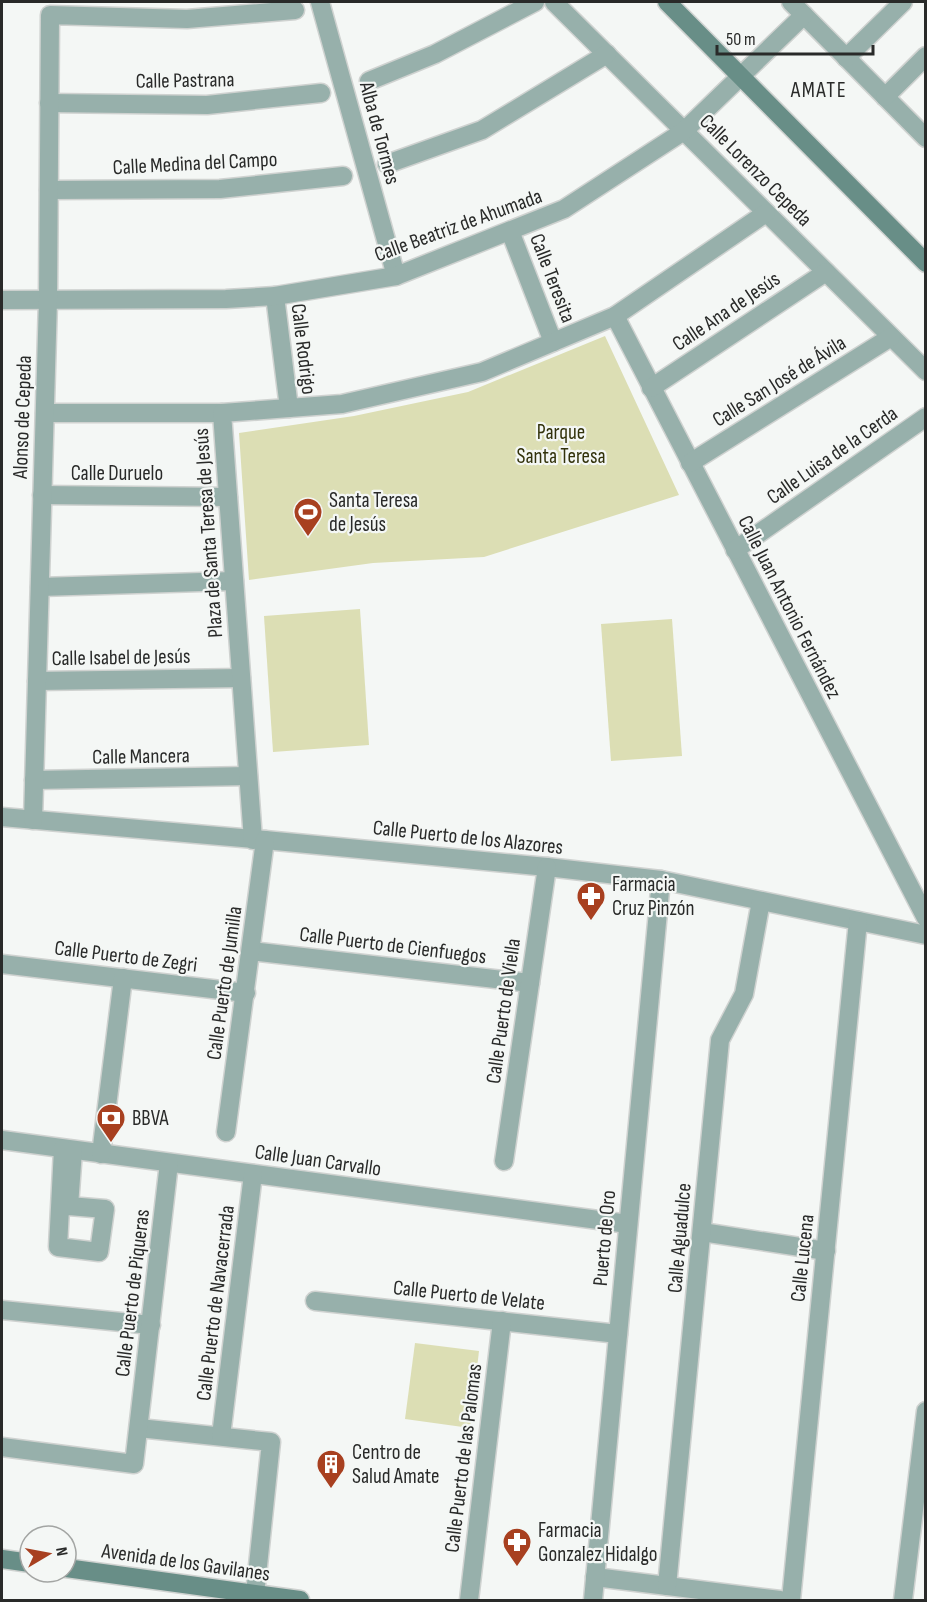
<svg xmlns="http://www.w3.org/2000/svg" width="927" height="1602" viewBox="0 0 927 1602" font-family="'Sofia Sans Condensed',sans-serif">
	<rect width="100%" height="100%" fill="#f4f7f5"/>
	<g fill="#dcdeb4">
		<polygon points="605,336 679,495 484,557 373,563 249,580 239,433 354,416 468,392"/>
		<polygon points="360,609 369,745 273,752 264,616"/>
		<polygon points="672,619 682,756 611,761 601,624"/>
		<polygon points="415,1343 479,1351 470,1428 405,1419"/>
	</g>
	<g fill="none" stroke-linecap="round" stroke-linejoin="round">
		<g stroke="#cfd2d0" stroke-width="21">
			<g id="street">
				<polyline points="320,2 396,276"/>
				<polyline points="554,2 926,371"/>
				<polyline points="791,2 926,138"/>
				<polyline points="846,58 903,2"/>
				<polyline points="369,81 435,54 535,2"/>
				<polyline points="885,97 926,56"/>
				<polyline points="49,103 207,105 321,93"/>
				<polyline points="387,164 482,130 607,54"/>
				<polyline points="49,190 220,189 343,176"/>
				<polyline points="510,231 553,342"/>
				<polyline points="275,296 289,408"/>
				<polyline points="2,300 226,299 275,296 396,276 564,209 684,131 804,15"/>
				<polyline points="615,316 926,918"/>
				<polyline points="651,388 826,272"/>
				<polyline points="45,413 222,413"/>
				<polyline points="690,463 891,337"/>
				<polyline points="42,495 228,497"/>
				<polyline points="735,550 926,417"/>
				<polyline points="40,587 234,581"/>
				<polyline points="37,681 241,678"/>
				<polyline points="34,780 248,776"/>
				<polyline points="2,817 265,840 547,867 661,880 926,935"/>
				<polyline points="33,820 48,300 50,15 187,19 295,10"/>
				<polyline points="253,840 222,413 342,404 482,372 615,316 766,213"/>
				<polyline points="251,951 530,983"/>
				<polyline points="2,964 246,993"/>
				<polyline points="226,1132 265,840"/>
				<polyline points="2,1140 628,1224"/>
				<polyline points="63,1149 58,1247 99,1252 105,1209 69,1206 73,1150"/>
				<polyline points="101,1154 123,978"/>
				<polyline points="504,1161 547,867"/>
				<polyline points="702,1232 826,1251"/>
				<polyline points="315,1301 618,1334"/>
				<polyline points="2,1310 151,1325"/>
				<polyline points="139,1428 271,1442 255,1594"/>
				<polyline points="221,1436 253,1174"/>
				<polyline points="2,1447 134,1464 169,1163"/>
				<polyline points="595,1577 780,1600"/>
				<polyline points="667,1586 720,1040 744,994 761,901"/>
				<polyline points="469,1600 502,1321"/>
				<polyline points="593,1600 661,880"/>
				<polyline points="791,1600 858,921"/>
				<polyline points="903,1600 926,1411"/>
			</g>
		</g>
		<g stroke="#cfd2d0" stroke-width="21">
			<g id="secondary">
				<polyline points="667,2 926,263"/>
				<polyline points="2,1559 30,1563"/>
				<polyline points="66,1568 300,1600"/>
			</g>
		</g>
		<use href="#street" stroke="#97b0ab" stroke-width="18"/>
		<use href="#secondary" stroke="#688e87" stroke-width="18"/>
	</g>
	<defs>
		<g id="stadium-pin" transform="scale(1.5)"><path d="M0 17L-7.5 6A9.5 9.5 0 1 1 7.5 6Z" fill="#a84020" stroke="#f4f7f5"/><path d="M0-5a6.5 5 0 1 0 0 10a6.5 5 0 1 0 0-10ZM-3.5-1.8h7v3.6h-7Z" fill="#fff"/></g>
		<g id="pharmacy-pin" transform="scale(1.5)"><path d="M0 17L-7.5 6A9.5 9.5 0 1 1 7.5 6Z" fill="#a84020" stroke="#f4f7f5"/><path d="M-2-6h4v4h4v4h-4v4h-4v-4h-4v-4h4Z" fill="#fff"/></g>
		<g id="bank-pin" transform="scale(1.5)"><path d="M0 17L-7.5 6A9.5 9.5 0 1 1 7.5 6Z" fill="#a84020" stroke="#f4f7f5"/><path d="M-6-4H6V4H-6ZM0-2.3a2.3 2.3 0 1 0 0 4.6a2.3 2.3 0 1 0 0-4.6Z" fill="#fff"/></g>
		<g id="building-pin" transform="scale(1.5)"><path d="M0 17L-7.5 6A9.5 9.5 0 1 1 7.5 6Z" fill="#a84020" stroke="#f4f7f5"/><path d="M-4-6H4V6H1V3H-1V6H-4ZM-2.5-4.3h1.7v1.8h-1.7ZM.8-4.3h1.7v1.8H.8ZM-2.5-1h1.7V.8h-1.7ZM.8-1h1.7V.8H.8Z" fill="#fff"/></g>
	</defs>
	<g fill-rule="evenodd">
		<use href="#stadium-pin" x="308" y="512"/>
		<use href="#pharmacy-pin" x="591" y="896"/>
		<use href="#bank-pin" x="111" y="1118"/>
		<use href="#building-pin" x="331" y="1464"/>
		<use href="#pharmacy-pin" x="517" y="1542"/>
	</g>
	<g text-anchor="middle" stroke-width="4.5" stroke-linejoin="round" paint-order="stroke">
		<g font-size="21" fill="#292a29" stroke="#f4f7f5">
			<text transform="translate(185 80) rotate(-1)" y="7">Calle Pastrana</text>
			<text transform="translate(380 133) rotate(75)" y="7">Alba de Tormes</text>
			<text transform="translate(195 163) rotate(-3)" y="7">Calle Medina del Campo</text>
			<text transform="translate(756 170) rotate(45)" y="7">Calle Lorenzo Cepeda</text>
			<text transform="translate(458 225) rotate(-20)" y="7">Calle Beatriz de Ahumada</text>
			<text transform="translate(553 278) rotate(69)" y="7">Calle Teresita</text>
			<text transform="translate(726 311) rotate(-34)" y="7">Calle Ana de Jesús</text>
			<text transform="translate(304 349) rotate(83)" y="7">Calle Rodrigo</text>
			<text transform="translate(779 381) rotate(-32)" y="7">Calle San José de Ávila</text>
			<text transform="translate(22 417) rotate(-88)" y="7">Alonso de Cepeda</text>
			<text transform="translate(832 455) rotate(-35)" y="7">Calle Luisa de la Cerda</text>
			<text x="117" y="480">Calle Duruelo</text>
			<text transform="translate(208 533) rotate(-94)" y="7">Plaza de Santa Teresa de Jesús</text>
			<text transform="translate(790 607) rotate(63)" y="7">Calle Juan Antonio Fernández</text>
			<text transform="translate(121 657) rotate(-1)" y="7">Calle Isabel de Jesús</text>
			<text transform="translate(141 756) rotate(-1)" y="7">Calle Mancera</text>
			<text transform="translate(468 837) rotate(6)" y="7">Calle Puerto de los Alazores</text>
			<text transform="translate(393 945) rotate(7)" y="7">Calle Puerto de Cienfuegos</text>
			<text transform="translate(126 956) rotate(7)" y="7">Calle Puerto de Zegri</text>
			<text transform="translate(224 983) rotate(-82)" y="7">Calle Puerto de Jumilla</text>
			<text transform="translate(503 1011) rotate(-82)" y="7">Calle Puerto de Viella</text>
			<text transform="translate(318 1160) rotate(8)" y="7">Calle Juan Carvallo</text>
			<text transform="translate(604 1238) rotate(-85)" y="7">Puerto de Oro</text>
			<text transform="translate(679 1238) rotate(-85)" y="7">Calle Aguadulce</text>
			<text transform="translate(802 1258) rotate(-84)" y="7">Calle Lucena</text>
			<text transform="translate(132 1293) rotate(-83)" y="7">Calle Puerto de Piqueras</text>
			<text transform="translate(469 1295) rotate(6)" y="7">Calle Puerto de Velate</text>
			<text transform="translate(215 1303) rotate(-83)" y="7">Calle Puerto de Navacerrada</text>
			<text transform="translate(463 1458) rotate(-83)" y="7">Calle Puerto de las Palomas</text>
			<text transform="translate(186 1562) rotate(8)" y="7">Avenida de los Gavilanes</text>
		</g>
		<g font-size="21" fill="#32320b" stroke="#f4f7f5">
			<text x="561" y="439">Parque<tspan x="561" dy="24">Santa Teresa</tspan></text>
		</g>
		<g font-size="21" fill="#292a29" stroke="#f4f7f5" text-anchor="start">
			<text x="329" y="507">Santa Teresa<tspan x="329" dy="24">de Jesús</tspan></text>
			<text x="612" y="891">Farmacia<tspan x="612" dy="24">Cruz Pinzón</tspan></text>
			<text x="132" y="1125">BBVA</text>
			<text x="352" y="1459">Centro de<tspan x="352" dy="24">Salud Amate</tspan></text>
			<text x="538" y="1537">Farmacia<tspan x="538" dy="24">Gonzalez Hidalgo</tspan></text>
		</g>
		<g font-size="22" letter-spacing="1.5" fill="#292a29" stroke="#f4f7f5">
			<text x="819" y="97">AMATE</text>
		</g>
	</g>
	<rect width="927" height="1602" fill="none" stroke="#292a29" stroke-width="6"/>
	<g transform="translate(48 1554) rotate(80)"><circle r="28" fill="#f4f7f5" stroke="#a3a5a3" stroke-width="1.5"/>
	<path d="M0-4.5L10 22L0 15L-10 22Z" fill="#a84020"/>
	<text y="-9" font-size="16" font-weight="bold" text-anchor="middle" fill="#292a29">N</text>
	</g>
	<path d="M717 45v9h156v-9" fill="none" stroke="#292a29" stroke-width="3"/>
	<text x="726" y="45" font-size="18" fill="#292a29" stroke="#f4f7f5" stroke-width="4.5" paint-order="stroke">50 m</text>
</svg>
